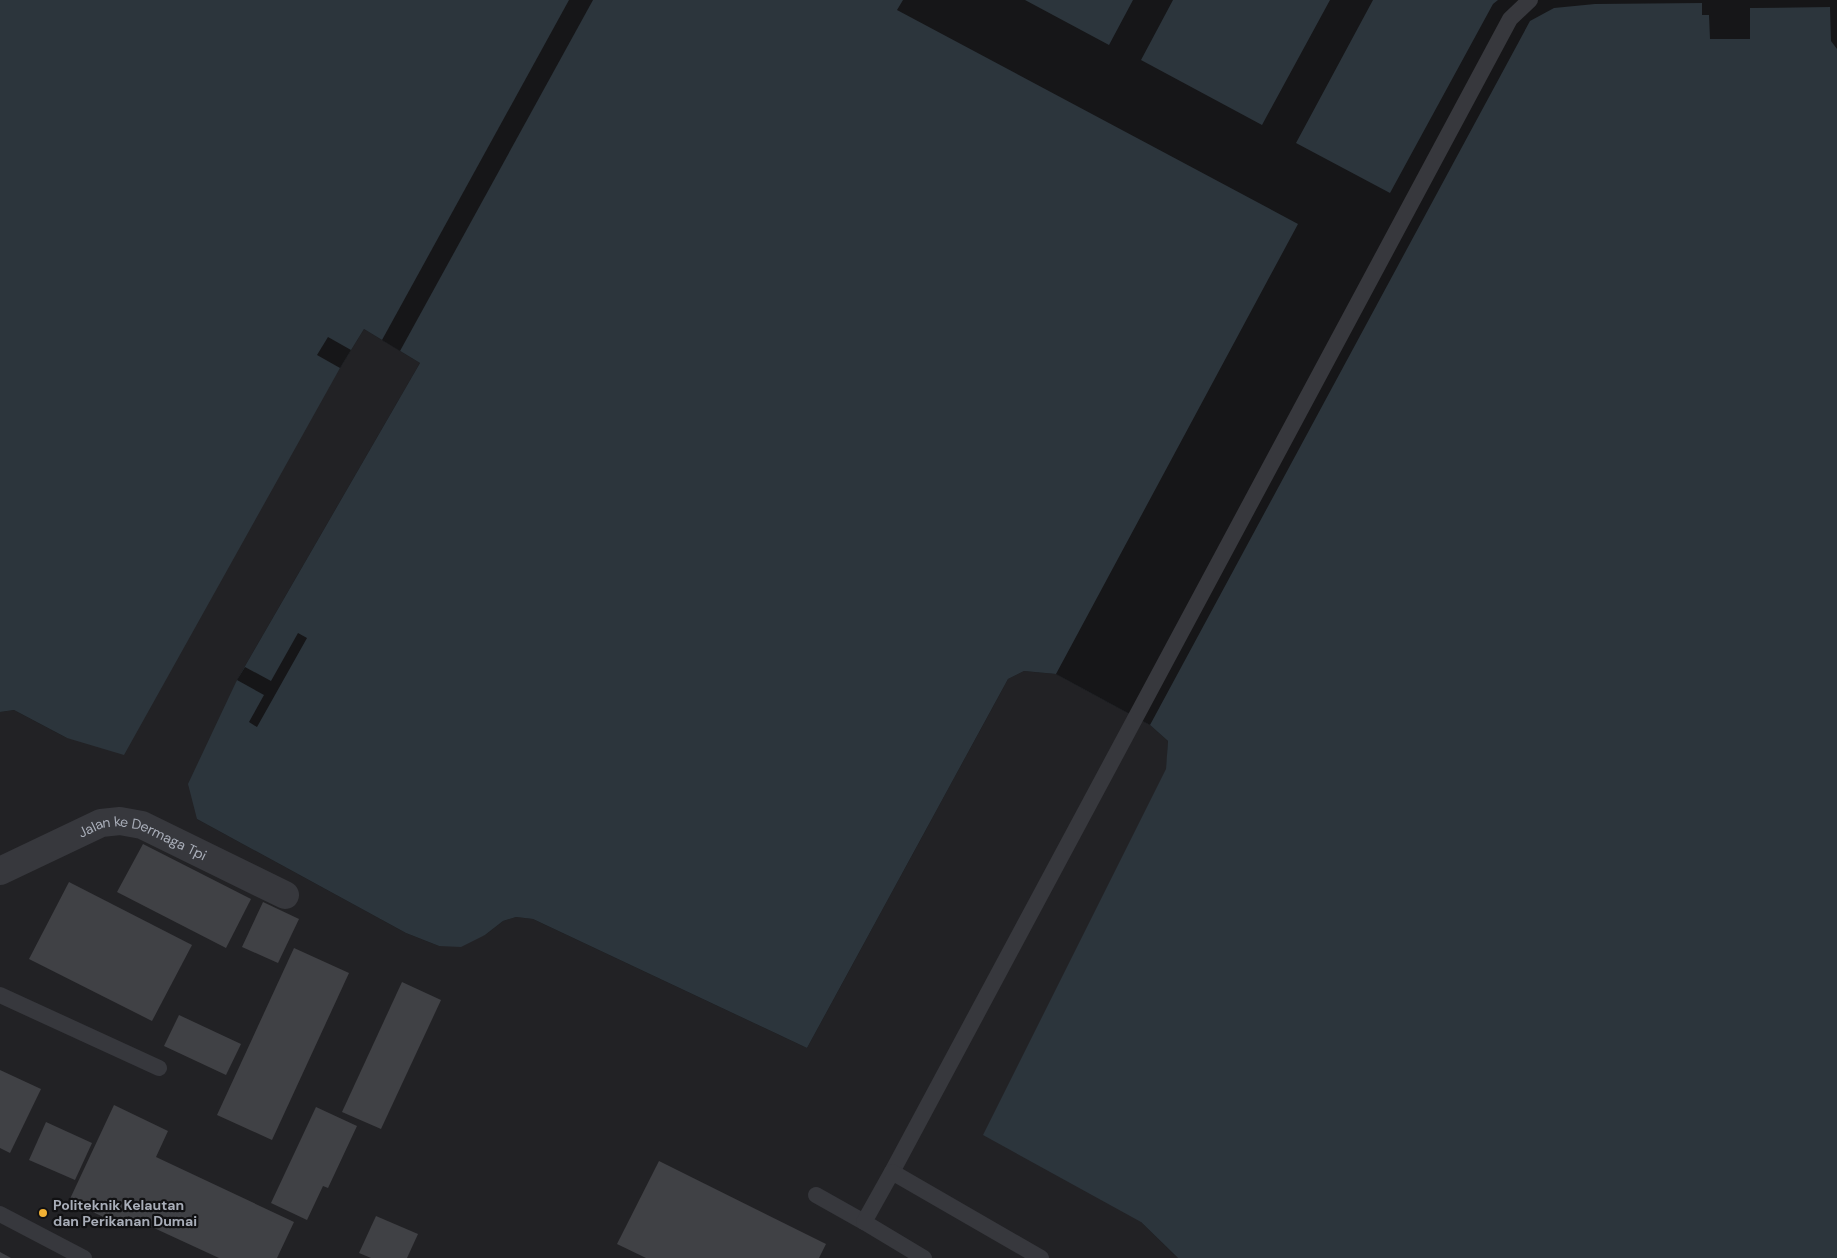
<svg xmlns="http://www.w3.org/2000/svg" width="1837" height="1258" viewBox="0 0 1837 1258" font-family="'DM Sans',sans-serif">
	<rect width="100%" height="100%" fill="#161618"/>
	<polygon fill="#222225" points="364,329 420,363 237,680 197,819 406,933 439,946 485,935 503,921 516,917 533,919 807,1048 1008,679 1024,671 1056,674 1150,725 1168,741 1141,1222 1178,1258 0,1258 0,712 14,710 67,738 340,368"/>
	<polygon fill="#2c353c" points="0,0 1837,0 1837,1258 1178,1258 1141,1222 983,1135 1166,769 1168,741 1150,725 1056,674 1024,671 1008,679 807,1048 533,919 516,917 503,921 485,935 461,947 439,946 406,933 197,819 188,784 237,680 420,363 364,329 340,368 124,755 67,738 14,710 0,712"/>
	<g fill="#161618">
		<polygon points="569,0 593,0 400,351 382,340"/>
		<polygon points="903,0 1025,0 1109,45 1133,0 1173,0 1141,60 1262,125 1330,0 1373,0 1296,143 1390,193 1493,4 1498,0 1837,0 1837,49 1831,41 1830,7 1750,8 1750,39 1710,39 1709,15 1702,15 1702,3 1595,4 1554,8 1530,21 1150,725 1056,674 1298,224 897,10"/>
		<polygon points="328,337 351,350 340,368 317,355"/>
		<polygon points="298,633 307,638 257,727 249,722 264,695 237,680 245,667 271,681"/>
	</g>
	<g fill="#404145">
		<polygon points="143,844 251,899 226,948 117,892"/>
		<polygon points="69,882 192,945 152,1021 29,959"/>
		<polygon points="263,902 299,919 278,963 242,947"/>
		<polygon points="294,948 349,973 272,1140 217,1115"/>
		<polygon points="402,982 441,1000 381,1129 342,1112"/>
		<polygon points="179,1015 241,1044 226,1075 164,1046"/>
		<polygon points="0,1070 41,1089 10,1153 0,1148"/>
		<polygon points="114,1105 168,1131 156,1157 294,1222 277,1258 219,1258 128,1216 123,1226 69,1201"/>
		<polygon points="316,1107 357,1126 328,1188 323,1186 307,1220 271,1203"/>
		<polygon points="46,1122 92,1143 75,1180 29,1160"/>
		<polygon points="659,1161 826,1244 819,1258 646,1258 617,1244"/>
		<polygon points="376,1216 418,1234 407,1258 371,1258 359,1253"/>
		<polygon points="0,1252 11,1258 0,1258"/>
	</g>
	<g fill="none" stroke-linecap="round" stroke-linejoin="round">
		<g stroke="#37383d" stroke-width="16">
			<polyline points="0,995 159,1068"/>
			<polyline points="892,1172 1510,19 1530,0"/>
			<polyline points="816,1195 864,1222"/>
			<polyline points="0,1214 84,1258"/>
			<polyline points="924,1258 864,1222 892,1172 1041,1258"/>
		</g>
		<path stroke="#37383d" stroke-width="28" id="s1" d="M 0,871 L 101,823 L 120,821 L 142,825 L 285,895"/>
	</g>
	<circle fill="#f2b134" stroke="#111113" stroke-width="2" cx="43" cy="1213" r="5"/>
	<g text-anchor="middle" stroke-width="4.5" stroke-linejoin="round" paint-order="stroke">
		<g font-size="14" fill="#a8adb8" stroke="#111113">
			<text dy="5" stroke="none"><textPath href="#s1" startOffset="156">Jalan ke Dermaga Tpi</textPath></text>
		</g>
		<g font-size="14" font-weight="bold" fill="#a8adb8" stroke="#111113" text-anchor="start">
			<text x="53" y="1210">Politeknik Kelautan<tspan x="53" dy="16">dan Perikanan Dumai</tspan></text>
		</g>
	</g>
</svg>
